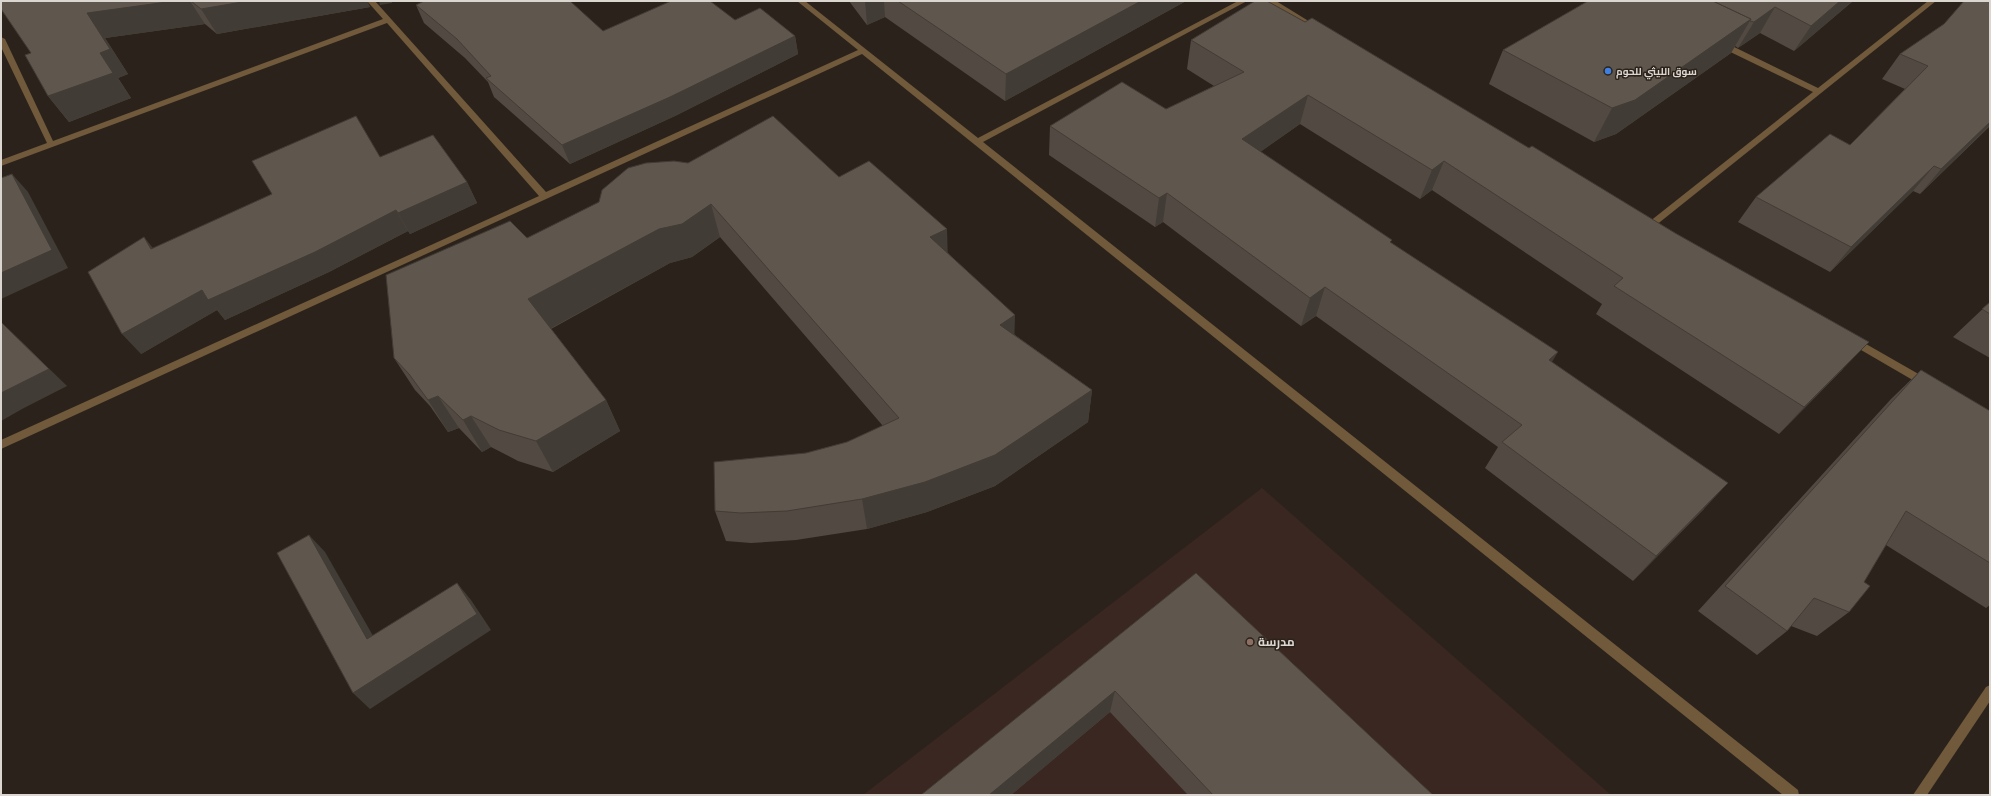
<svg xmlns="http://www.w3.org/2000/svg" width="1991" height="796" viewBox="0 0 1991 796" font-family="'Archivo Narrow',Cairo,sans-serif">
	<rect width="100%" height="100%" fill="#2b231b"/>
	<polygon fill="#3a2722" points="1262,488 1611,795 863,795"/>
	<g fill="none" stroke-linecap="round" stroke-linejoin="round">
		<g fill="#71593c" fill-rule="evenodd">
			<polygon points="367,1 375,1 546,192 858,50 797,1 805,1 978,138 1238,1 1247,1 983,142 1798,790 1799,795 1783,795 862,54 1,449 1,440 539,196 387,23 1,166 1,160 47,143 1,47 1,37 5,39 53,141 383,19"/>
			<polygon points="1267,1 1276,1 1320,28 1319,30 1313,30"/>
			<polygon points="1928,1 1936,1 1655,226 1649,226 1648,224 1649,222 1813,92 1718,46 1718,42 1724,42 1818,88"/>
			<polygon points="1852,336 1929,380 1931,383 1929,386 1923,386 1849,343 1847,340 1849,337"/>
			<polygon points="1990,685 1990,701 1927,795 1913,795 1986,687"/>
		</g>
	</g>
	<g fill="#524a42">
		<polygon points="1,1 367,1 370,7 217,34 205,24 105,38 128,74 118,78 131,98 69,122 48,96 31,53"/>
		<polygon points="849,1 1186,1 1005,101 885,17 867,25"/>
		<polygon points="1255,1 1843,369 1779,434 1596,314 1602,304 1432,190 1420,199 1300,124 1260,152 1391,243 1552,362 1704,509 1633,581 1485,468 1498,447 1316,316 1301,326 1163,222 1155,227 1049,155 1050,126 1166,109 1214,86 1187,69 1191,40"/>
		<polygon points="1588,1 1853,1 1794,51 1760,33 1738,48 1735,46 1731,53 1616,134 1594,142 1489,84 1503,50"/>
		<polygon points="1990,1 1990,127 1989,127 1920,194 1913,191 1830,272 1738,222 1756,197 1850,145 1905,89 1882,79 1900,54 1944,24"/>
		<polygon points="416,5 603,31 735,20 795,36 798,54 675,116 570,164 494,97 488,82 465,58 424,23"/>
		<polygon points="380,157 467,182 477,203 410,234 408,231 329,272 225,320 217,310 141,354 153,248"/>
		<polygon points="688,163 839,177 948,253 1015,335 1092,390 1088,422 995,486 927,512 867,529 796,540 751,543 726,541 715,511 806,453 847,442 883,426 720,237 692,257 670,263 551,329 606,400 620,431 553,472 518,461 491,447 482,452 459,428 448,432 430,406 415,390 394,358 527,238"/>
		<polygon points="1990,302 1990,358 1953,337"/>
		<polygon points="1921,370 1990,411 1990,605 1986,608 1886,545 1864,582 1849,612 1817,636 1791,626 1787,631 1757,655 1698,611 1891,399"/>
		<polygon points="1196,573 1433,795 1188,795 1110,712 1011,795 921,795"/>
	</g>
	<g fill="#423c36">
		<polygon points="174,1 190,1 205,24 105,38 128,74 118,78 131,98 69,122 48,96 87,13"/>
		<polygon points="248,1 367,1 370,7 217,34 201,9"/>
		<polygon points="379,1 392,1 392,3 380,5"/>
		<polygon points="865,1 884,1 885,17 867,25"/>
		<polygon points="1141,1 1186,1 1005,101 1006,74"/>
		<polygon points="1840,1 1853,1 1794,51 1811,26"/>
		<polygon points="1775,7 1760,33 1738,48 1754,22"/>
		<polygon points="1751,19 1731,53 1616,134 1594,142 1612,108"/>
		<polygon points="795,36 798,54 675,116 570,164 562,145"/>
		<polygon points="1308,95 1300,124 1236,169 1242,139"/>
		<polygon points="1990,122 1990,125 1920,194 1941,169"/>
		<polygon points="1444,161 1432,190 1420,199 1432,170"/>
		<polygon points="1934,166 1913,191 1830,272 1851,247"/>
		<polygon points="12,174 28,192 68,268 1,299 1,273"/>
		<polygon points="467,182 477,203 410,234 398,213"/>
		<polygon points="1167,193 1163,222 1155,227 1159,198"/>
		<polygon points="711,204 720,237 692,257 670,263 544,332 528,299 659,229"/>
		<polygon points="396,210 408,231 329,272 225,320 217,310 141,354 122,334 202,290"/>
		<polygon points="947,229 948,263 930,237"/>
		<polygon points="144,237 161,258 151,249"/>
		<polygon points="1325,287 1316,316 1301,326 1310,298"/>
		<polygon points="1015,315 1014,348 1000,325"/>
		<polygon points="1,322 67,386 22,409 1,421"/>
		<polygon points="1869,342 1843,369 1779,434 1804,407"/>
		<polygon points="1558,352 1541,380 1549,360"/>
		<polygon points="1092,390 1088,422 995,486 927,512 867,529 862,499"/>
		<polygon points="438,396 459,428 448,432 428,400"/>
		<polygon points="606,400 620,431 553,472 536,441"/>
		<polygon points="471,416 491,447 482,452 463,420"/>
		<polygon points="1728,483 1704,509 1633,581 1656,556"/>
		<polygon points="309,535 325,552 384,655 367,639"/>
		<polygon points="457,583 471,600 491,630 370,709 353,693"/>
		<polygon points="1115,691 1110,712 1011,795 989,795"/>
	</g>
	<g fill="#5f564d" stroke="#423c36">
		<polygon points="1,1 174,1 87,13 110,49 100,53 113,73 48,96 25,55 31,53 1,9"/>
		<polygon points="191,1 248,1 201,9"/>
		<polygon points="424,1 570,1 603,31 671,1 710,1 735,20 760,8 795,36 670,97 562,145 486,78 491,76 457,39 416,5"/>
		<polygon points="898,1 1141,1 1006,74"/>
		<polygon points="1255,1 1267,1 1305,22 1312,18 1529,148 1532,146 1675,233 1869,342 1804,407 1614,286 1623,278 1444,161 1432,170 1308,95 1242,139 1392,240 1390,242 1558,352 1549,360 1728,483 1656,556 1502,442 1522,425 1325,287 1310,298 1167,193 1159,198 1050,126 1122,82 1166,109 1244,72 1191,40"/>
		<polygon points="1588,1 1713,1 1751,19 1635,100 1612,108 1503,50"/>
		<polygon points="1713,1 1840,1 1811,26 1775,7 1754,22 1750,21 1751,19"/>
		<polygon points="1964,1 1990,1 1990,122 1941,169 1934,166 1851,247 1756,197 1830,134 1850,145 1928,66 1900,54 1944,24"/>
		<polygon points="356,116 380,157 433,135 467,182 398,213 396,210 315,252 208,300 202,290 122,334 88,272 144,237 151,249 272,194 252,161"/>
		<polygon points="773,116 839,177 869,161 947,229 930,237 1015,315 1000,325 1092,390 995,455 925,482 862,499 787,511 741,513 715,511 714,462 806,453 847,442 899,418 711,204 682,224 659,229 528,299 606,400 536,441 499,430 471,416 463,420 438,396 428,400 409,374 394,358 386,275 510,221 527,238 599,202 602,190 628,168 646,163 674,161 688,163"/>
		<polygon points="12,174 52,250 1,273 1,178"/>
		<polygon points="1990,302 1990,314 1982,309"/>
		<polygon points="1,322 49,369 1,393"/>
		<polygon points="1921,370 1990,411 1990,563 1906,511 1864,582 1870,586 1849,612 1814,598 1787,631 1725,586"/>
		<polygon points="309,535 367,639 457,583 477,614 353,693 277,553"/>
		<polygon points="1196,573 1433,795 1213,795 1115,691 989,795 921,795"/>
	</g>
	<circle fill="#3f7fe0" stroke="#2b231b" stroke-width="1.5" cx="1608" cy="71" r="4"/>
	<circle fill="#8d6e63" stroke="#2b231b" stroke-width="1.5" cx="1250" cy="642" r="4"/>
	<g text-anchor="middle" stroke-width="3" stroke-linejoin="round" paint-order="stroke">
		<g font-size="10" font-weight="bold" fill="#dcd6d1" stroke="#2b231b" text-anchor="start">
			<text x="1616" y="75">سوق الليثي للحوم</text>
		</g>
		<g font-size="12" font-weight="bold" fill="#dcd6d1" stroke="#2b231b" text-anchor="start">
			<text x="1258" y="646">مدرسة</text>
		</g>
	</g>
	<rect width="1991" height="796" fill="none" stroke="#dcd6d1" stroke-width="4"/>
</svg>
